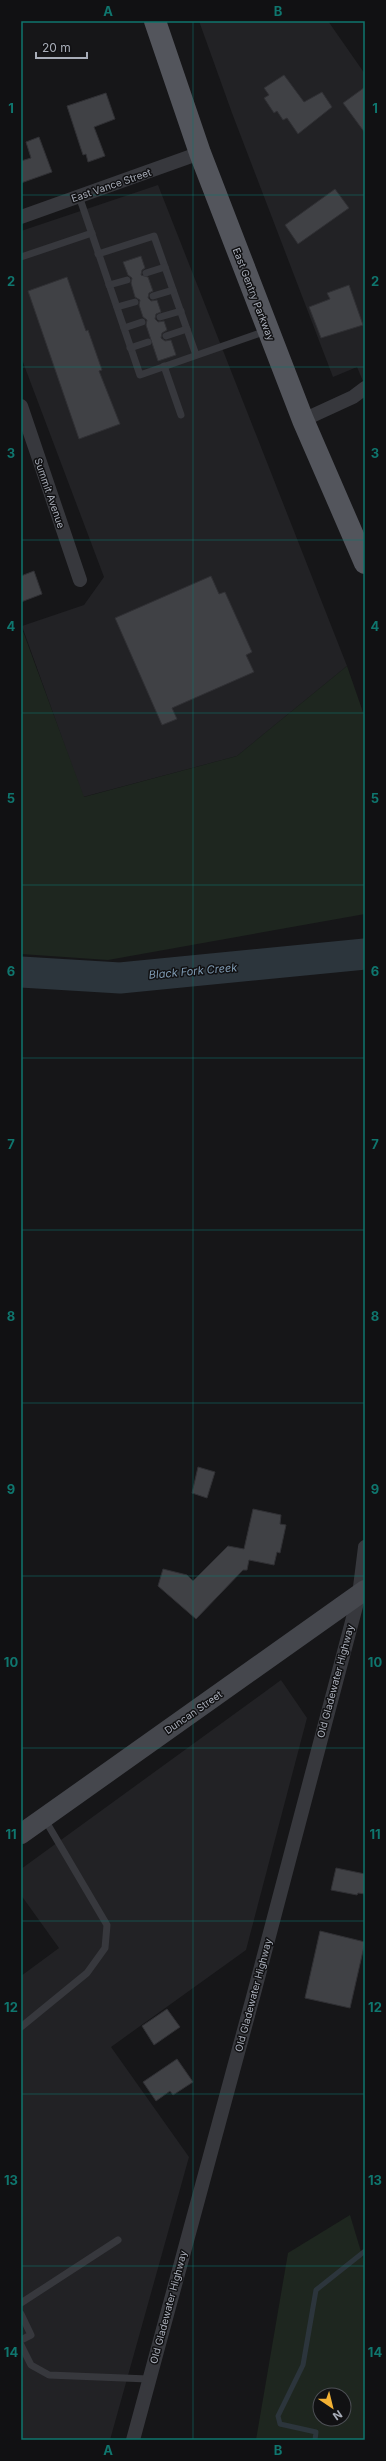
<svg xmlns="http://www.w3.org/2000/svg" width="386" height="2461" viewBox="0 0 386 2461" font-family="Inter,sans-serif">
	<rect width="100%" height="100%" fill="#161618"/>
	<g fill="#222225">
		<polygon points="199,21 328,21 365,74 365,386 357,367 333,377 232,113"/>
		<polygon points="158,185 347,666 237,756 83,797 22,626 84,605 104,577 21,357 21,231"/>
		<polygon points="281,1680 307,1718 246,1950 111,2047 189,2157 110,2440 21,2440 21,1976 59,1948 21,1895 21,1869"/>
	</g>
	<g fill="#1e261f" fill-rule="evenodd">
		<polygon points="21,626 84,797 237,756 347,666 365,718 365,914 108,960 21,954"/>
		<path d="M 350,2215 L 365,2265 L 365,2440 L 256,2440 L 288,2253 ZM 320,2395 L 344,2395 L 344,2419 L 320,2419 Z"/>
	</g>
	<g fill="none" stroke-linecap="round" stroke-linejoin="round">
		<polyline stroke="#2c353c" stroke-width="5" points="315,2440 316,2432 280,2424 278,2416 303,2365 316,2290 365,2251"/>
		<polyline stroke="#2c353c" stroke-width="31" points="21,972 120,978 365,954"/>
	</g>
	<g fill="#404145" stroke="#303034">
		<polygon points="284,75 304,102 322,92 332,107 298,134 287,118 283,120 277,111 274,113 264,98 269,95 264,88"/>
		<polygon points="365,87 365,133 343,103"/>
		<polygon points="106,93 115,119 94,127 105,156 88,162 86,154 83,155 67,106"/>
		<polygon points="39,137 52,172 21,183 21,161 31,158 26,142"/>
		<polygon points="335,189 349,208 298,244 285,225"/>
		<polygon points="141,256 145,268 142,270 141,275 148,277 153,291 149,293 148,298 151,301 157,300 161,312 156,314 155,319 158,322 164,321 167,330 162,333 161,338 165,341 171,340 176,355 158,361 146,325 147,320 143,317 139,305 140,300 135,297 131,283 132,278 128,275 123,262"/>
		<polygon points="67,277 86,331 88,330 102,370 99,371 120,424 79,439 28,291"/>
		<polygon points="349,285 363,325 321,338 309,307 330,299 327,293"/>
		<polygon points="34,571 42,594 21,602 21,576"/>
		<polygon points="211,576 219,594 225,592 252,652 246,655 254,672 172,708 177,719 162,725 115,618"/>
		<polygon points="198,1467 215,1472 207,1498 192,1493"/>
		<polygon points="253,1509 281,1515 280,1524 286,1525 280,1553 277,1552 274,1565 249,1560 247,1570 243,1570 196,1619 158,1586 163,1569 187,1575 193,1581 228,1546 244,1549"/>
		<polygon points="336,1868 365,1874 365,1894 358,1893 357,1895 331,1890"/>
		<polygon points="320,1931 365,1942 350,2008 305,1998"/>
		<polygon points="167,2009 180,2027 154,2045 142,2026"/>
		<polygon points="177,2059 193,2082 173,2095 170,2091 156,2101 143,2082"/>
	</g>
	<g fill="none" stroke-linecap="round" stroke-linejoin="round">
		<g stroke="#37383d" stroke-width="7">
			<polyline points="79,196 140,375 266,331"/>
			<polyline points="98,254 154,236 196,355"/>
			<polyline points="21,257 92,233"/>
			<polyline points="146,273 165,267"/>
			<polyline points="109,285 127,280"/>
			<polyline points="153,296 173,290"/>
			<polyline points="117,307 135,302"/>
			<polyline points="160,317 181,311"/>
			<polyline points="124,328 142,322"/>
			<polyline points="166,336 187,329"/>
			<polyline points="130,348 148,342"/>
			<polyline points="164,366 181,415"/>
			<polyline points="21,2027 87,1973 105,1948 107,1925 44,1818"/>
			<polyline points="21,2303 118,2240"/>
			<polyline points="21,2314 31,2335 21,2340"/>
			<polyline points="21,2345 31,2365 49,2375 148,2379"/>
		</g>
		<g stroke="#37383d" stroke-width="14">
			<polyline points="21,217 200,153"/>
			<polyline points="21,406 80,580"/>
			<polyline points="303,420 353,397 365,388"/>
			<polyline points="133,2440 253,1997 359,1595 365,1547"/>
		</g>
		<polyline stroke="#45474d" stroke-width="20" points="21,1834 365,1590"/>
		<polyline stroke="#53555c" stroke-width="22" points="155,21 200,153 303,420 365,563"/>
	</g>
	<path fill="none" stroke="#0f766e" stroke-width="1" stroke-opacity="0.55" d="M 193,21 L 193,2440M 21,195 L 365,195M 21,367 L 365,367M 21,540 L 365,540M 21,713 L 365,713M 21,885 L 365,885M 21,1058 L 365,1058M 21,1230 L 365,1230M 21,1403 L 365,1403M 21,1576 L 365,1576M 21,1748 L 365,1748M 21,1921 L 365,1921M 21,2094 L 365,2094M 21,2266 L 365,2266"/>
	<g text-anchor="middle" stroke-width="3" stroke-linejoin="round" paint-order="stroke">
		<g font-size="10" fill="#a8adb8" stroke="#111113">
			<text transform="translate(111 185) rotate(-19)" y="4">East Vance Street</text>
			<text transform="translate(254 294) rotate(69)" y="4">East Gentry Parkway</text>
			<text transform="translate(50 493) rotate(71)" y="4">Summit Avenue</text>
			<text transform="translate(335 1681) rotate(-75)" y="4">Old Gladewater Highway</text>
			<text transform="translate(193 1712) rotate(-35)" y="4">Duncan Street</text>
			<text transform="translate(253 1995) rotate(-75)" y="4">Old Gladewater Highway</text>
			<text transform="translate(168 2307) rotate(-75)" y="4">Old Gladewater Highway</text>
		</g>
		<g font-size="11" font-style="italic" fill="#7f9bb3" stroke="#111113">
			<text transform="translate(193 971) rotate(-5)" y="4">Black Fork Creek</text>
		</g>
	</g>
	<rect width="386" height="2461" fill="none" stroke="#111113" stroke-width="44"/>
	<g transform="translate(332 2407) rotate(145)"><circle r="19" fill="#111113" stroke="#4d4f55"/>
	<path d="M0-3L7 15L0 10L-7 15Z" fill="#f2b134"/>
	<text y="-6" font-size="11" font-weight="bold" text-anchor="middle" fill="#a8adb8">N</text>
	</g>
	<path d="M36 52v6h51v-6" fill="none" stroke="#a8adb8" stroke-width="2"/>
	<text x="42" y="52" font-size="12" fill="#a8adb8" stroke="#111113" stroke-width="3" paint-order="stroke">20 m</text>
	<rect x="22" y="22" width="342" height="2417" fill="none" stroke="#0f766e" stroke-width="1.5"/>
	<g font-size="13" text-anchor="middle" font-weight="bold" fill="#0f766e">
		<text x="108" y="16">A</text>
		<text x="278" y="16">B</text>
		<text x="11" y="113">1</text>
		<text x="375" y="113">1</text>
		<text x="11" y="286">2</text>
		<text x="375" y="286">2</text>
		<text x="11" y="458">3</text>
		<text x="375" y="458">3</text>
		<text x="11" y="631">4</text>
		<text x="375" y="631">4</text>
		<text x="11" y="803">5</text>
		<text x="375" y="803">5</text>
		<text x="11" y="976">6</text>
		<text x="375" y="976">6</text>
		<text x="11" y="1149">7</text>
		<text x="375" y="1149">7</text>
		<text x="11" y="1321">8</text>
		<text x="375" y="1321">8</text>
		<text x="11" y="1494">9</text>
		<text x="375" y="1494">9</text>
		<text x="11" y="1667">10</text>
		<text x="375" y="1667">10</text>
		<text x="11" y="1839">11</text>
		<text x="375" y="1839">11</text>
		<text x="11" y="2012">12</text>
		<text x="375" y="2012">12</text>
		<text x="11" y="2185">13</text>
		<text x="375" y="2185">13</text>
		<text x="11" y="2357">14</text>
		<text x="375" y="2357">14</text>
		<text x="108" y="2455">A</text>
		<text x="278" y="2455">B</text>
	</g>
</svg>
